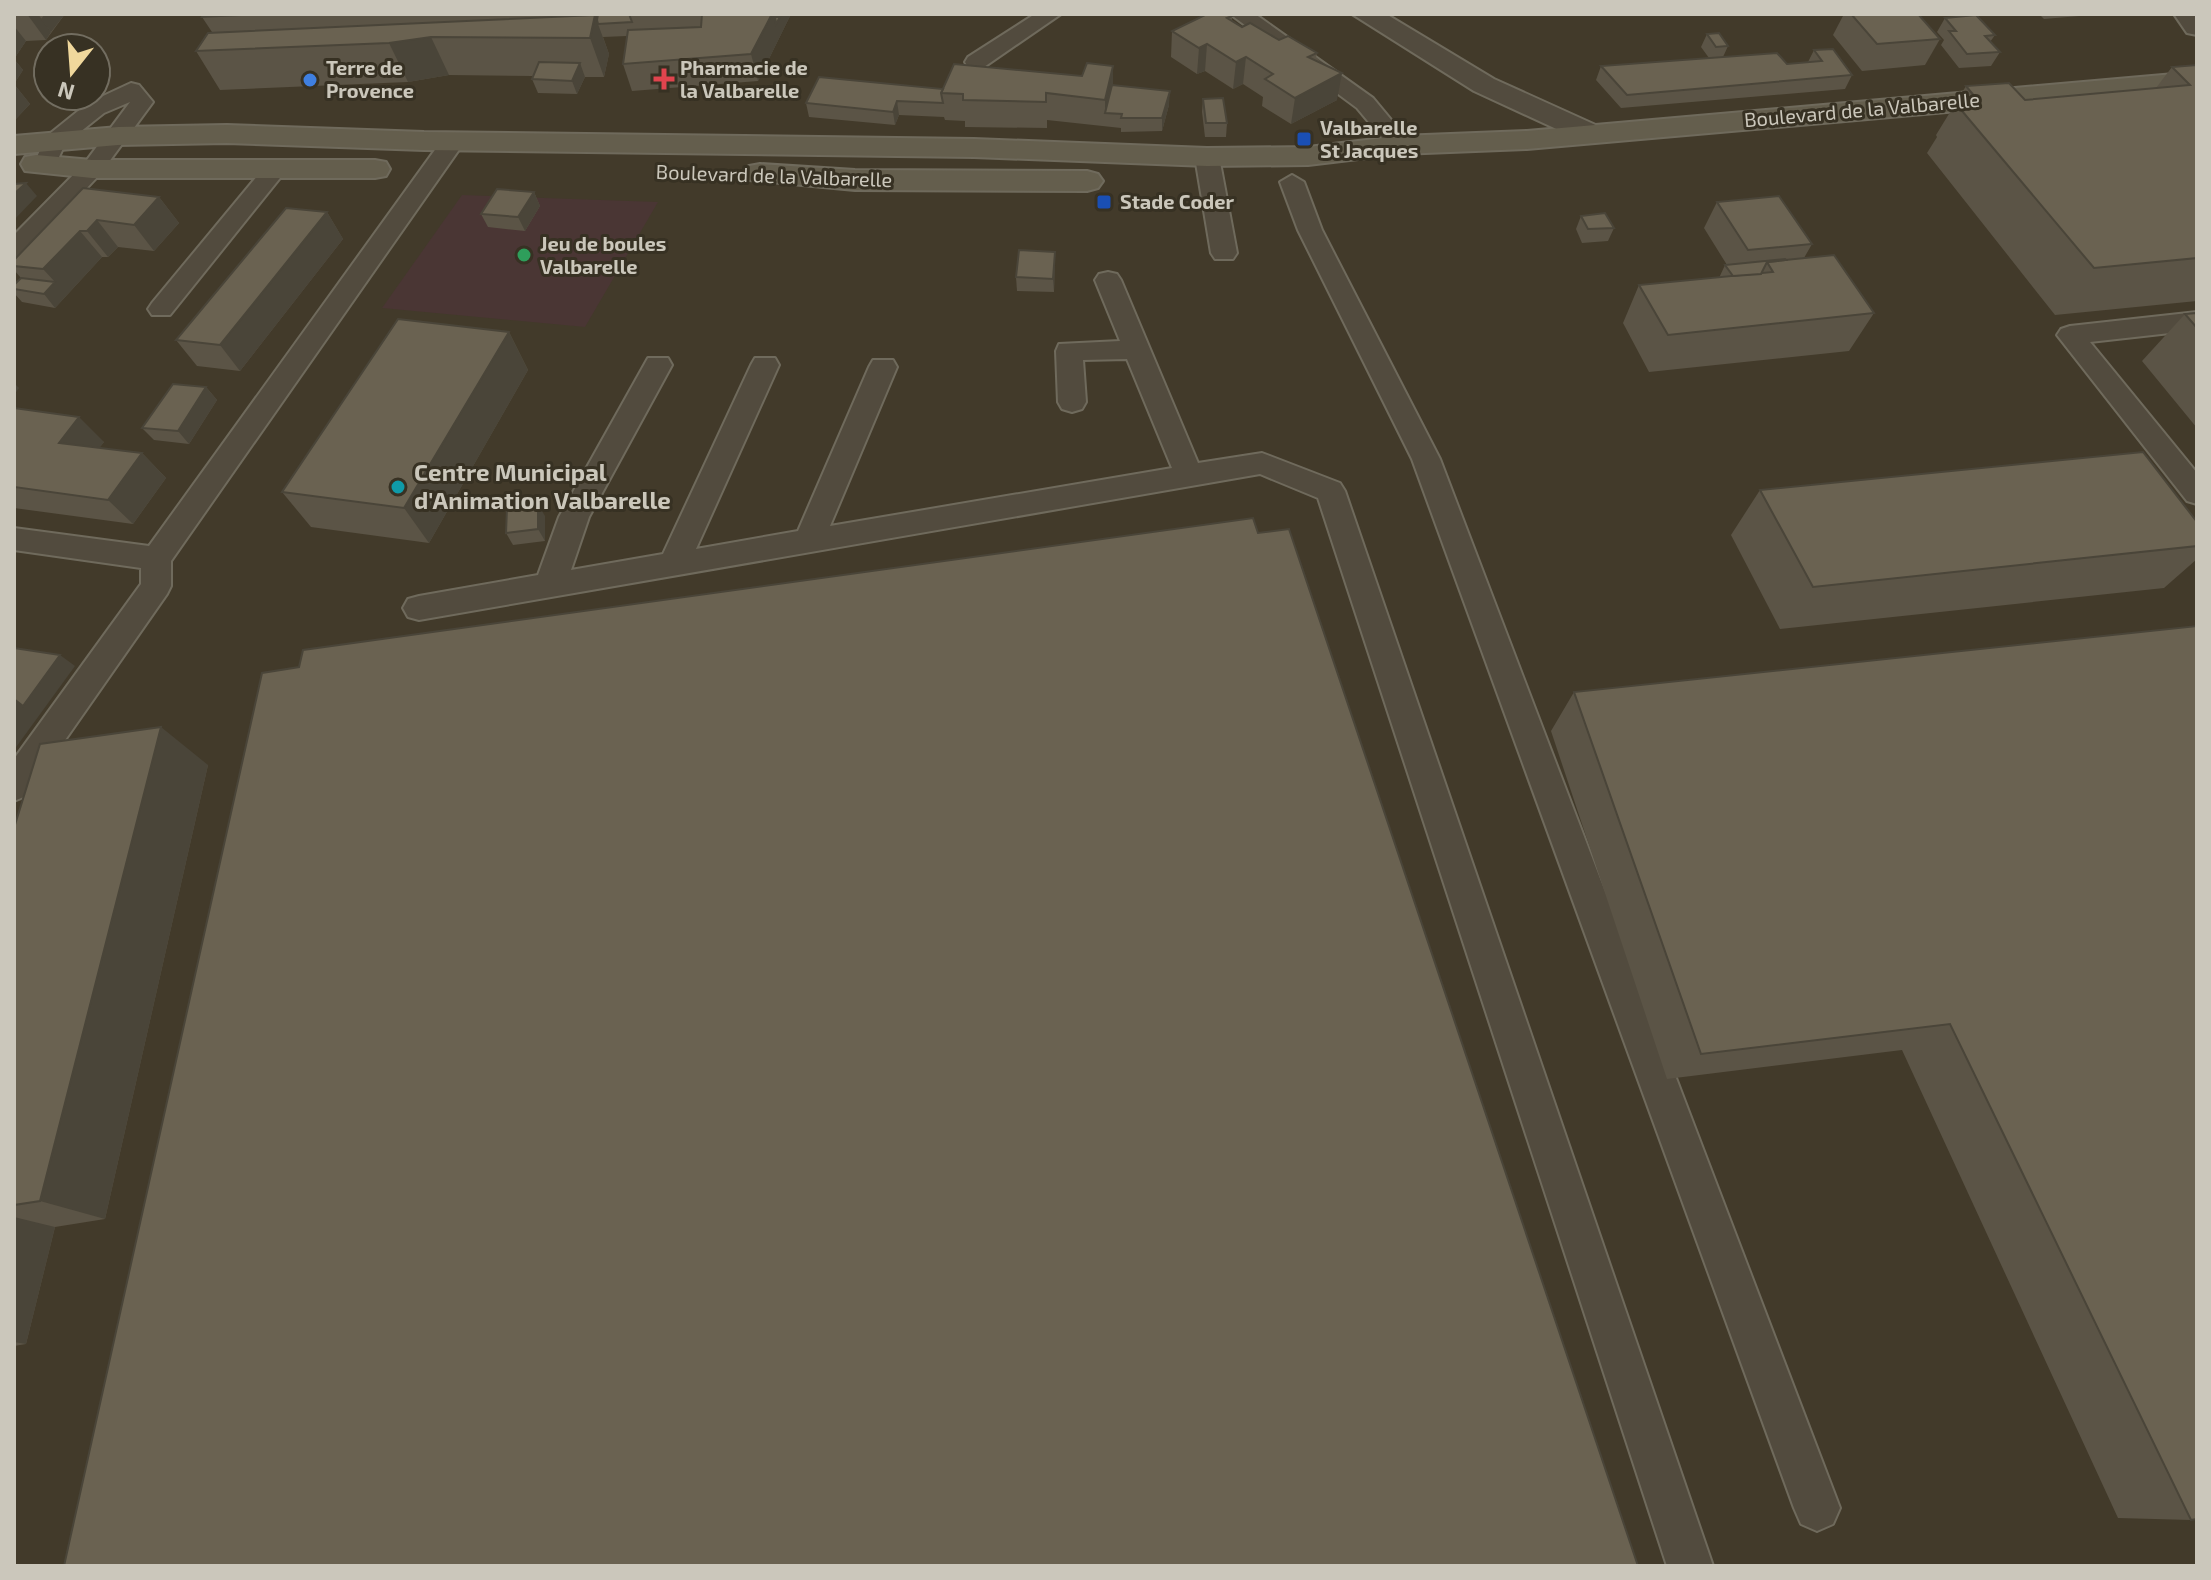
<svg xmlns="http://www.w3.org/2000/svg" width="2211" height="1580" viewBox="0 0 2211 1580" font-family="'Exo 2',sans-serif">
	<rect width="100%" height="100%" fill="#423a2a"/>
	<polygon fill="#4a3634" points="462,195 658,202 585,327 382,308"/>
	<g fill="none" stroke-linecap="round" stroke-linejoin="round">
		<g stroke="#6f6a5c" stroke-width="4">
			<g id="lane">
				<polygon points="1035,14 1061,14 984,67 968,67 965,62 968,57"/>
				<polygon points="1230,14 1255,14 1373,98 1412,145 1408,150 1392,150 1357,108"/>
				<polygon points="131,83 139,85 153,102 100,174 23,256 14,258 14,235 84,164 130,102 104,113 65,144 53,170 45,172 33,165 47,136 88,103"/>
				<polygon points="453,134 465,141 171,561 171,586 167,594 26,796 14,801 14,759 141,584 141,568 14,550 14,528 149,546 445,136"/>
				<polygon points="1207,150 1219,157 1237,253 1233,259 1215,259 1211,253 1195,157"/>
				<polygon points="276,161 288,168 170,315 152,315 148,309 152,303 268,163"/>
				<polygon points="1292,175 1304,182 1322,230 1440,459 1840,1508 1833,1524 1817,1531 1801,1524 1794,1508 1412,459 1298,230 1280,182"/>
				<polygon points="1108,272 1117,274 1121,280 1198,463 1262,453 1340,483 1345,491 1713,1566 1667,1566 1318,498 1260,474 419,620 408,617 403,608 408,599 419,596 538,575 559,517 648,358 668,358 672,365 589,517 571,570 663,554 751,365 755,358 775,358 779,365 696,549 798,531 869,367 873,360 893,360 897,367 830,526 1172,468 1127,359 1083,360 1086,402 1082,409 1072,412 1062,409 1058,402 1056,351 1059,344 1120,341 1095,280 1099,274"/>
				<polygon points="2197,312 2197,330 2090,342 2197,473 2197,504 2187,501 2057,335 2061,329 2070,326"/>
			</g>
		</g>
		<g stroke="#6f6a5c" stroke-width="4">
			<g id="street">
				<polygon points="1352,14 1386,14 1494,79 1600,127 1604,133 1600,139 1578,139 1474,91"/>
				<polygon points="2174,14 2197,14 2197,35 2187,33"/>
			</g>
		</g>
		<g stroke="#6f6a5c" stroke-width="4">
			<g id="secondary">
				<polygon points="2197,72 2197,90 1527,149 1400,154 1308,165 1207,166 974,157 424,150 227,143 118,145 14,154 14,136 118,127 227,125 424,132 974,139 1207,148 1308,147 1400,136 1527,131"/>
				<polygon points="36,155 92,160 375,160 386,162 390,169 386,176 375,178 92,178 25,171 21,164 25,157"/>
				<polygon points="760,164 855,170 1087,171 1098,174 1103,181 1098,188 1087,191 855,190 749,180 744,173 749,166"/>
			</g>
		</g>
		<use href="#lane" fill="#524b3e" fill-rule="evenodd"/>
		<use href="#street" fill="#524b3e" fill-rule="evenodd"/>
		<use href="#secondary" fill="#645e4d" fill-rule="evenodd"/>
	</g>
	<g fill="#5b5446">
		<polygon points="14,14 65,14 46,40 26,41 14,59 23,70 14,84 30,104 14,121"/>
		<polygon points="204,14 791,14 758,81 632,91 623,64 627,36 603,37 609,54 604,77 585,77 577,94 538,93 532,79 533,76 449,75 408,82 220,90 196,51 212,32 202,17"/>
		<polygon points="1844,14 1918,14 1940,39 1925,65 1862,71 1833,35"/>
		<polygon points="2039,14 2092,14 2091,15 2044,19"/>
		<polygon points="1232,16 1232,20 1242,27 1317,53 1316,57 1322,64 1337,100 1291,124 1262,106 1263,97 1243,84 1233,89 1205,71 1197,74 1171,57 1172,31"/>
		<polygon points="1945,18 1995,35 1990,42 2000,52 1991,66 1959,68 1941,45 1944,40 1937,32"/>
		<polygon points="1707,34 1728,46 1723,57 1787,64 1808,62 1814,50 1852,75 1845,89 1621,108 1596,80 1601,66 1709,58 1701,47"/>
		<polygon points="2197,65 2197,301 2055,315 1927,153 1937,137 1936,135 1966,86 2025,100 2156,88 2172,67"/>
		<polygon points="1113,85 1169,105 1162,131 1121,132 1121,128 1047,120 1047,128 965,127 965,121 945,120 944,117 899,115 895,125 809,117 806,103 943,89"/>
		<polygon points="1203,99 1227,123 1226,137 1205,137 1202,112"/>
		<polygon points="83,188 159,197 179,223 154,251 118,247 108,257 102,257 55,308 22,302 14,293 14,285 21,278 14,270 14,260"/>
		<polygon points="534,192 540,206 525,231 488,227 481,214"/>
		<polygon points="1717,202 1812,244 1804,258 1874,313 1849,351 1649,372 1623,323 1639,285 1719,278 1725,265 1727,265 1704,228"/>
		<polygon points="327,212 343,239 240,371 197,366 176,340"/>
		<polygon points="1581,216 1614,228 1608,241 1582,243 1576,229"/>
		<polygon points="1055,252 1054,292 1017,291 1016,277"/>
		<polygon points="2197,313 2197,428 2142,361 2185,314"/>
		<polygon points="509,332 528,370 429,543 311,527 282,492"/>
		<polygon points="206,387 217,400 189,444 154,440 142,428"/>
		<polygon points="14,408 104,442 99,448 142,453 166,478 133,524 14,508"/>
		<polygon points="1760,490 2197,522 2197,559 2164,588 1780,629 1731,535"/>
		<polygon points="545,516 545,541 513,545 506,533"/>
		<polygon points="2197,626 2191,1520 2118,1518 1902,1050 1667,1079 1551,731 1574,692"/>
		<polygon points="208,765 105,1219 55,1227 26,1344 14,1346 14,828"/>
	</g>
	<g fill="#4a4539">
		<polygon points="27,14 38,14 51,32 46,40"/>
		<polygon points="45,14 65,14 51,32 41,19"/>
		<polygon points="592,14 606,14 598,24 609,54 604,77 590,38 594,20"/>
		<polygon points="772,14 774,14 776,24 780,17 780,14 791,14 758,81 751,54"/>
		<polygon points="14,26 26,41 14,59 23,70 14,84 30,104 14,121"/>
		<polygon points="431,37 449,75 408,82 389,43"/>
		<polygon points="1207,44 1205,71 1197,74 1199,48"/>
		<polygon points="1246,57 1243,84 1233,89 1236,62"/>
		<polygon points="580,63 585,77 577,94 572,81"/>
		<polygon points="1113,66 1113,93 1105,113 1105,100"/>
		<polygon points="1342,73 1337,100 1291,124 1295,98"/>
		<polygon points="1170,91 1169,105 1162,131 1162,118"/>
		<polygon points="897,101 899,115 895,125 893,112"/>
		<polygon points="26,183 37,196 14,220 14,194"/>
		<polygon points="534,192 540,206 525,231 518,217"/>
		<polygon points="159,197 179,223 154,251 134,225"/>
		<polygon points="327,212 343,239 240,371 220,345"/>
		<polygon points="97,220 118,247 108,257 87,231"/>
		<polygon points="80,231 102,257 55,308 44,294 55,282 43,269"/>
		<polygon points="1055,252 1055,265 1054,292 1053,279"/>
		<polygon points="509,332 528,370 429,543 404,508"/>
		<polygon points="14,383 19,388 14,395"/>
		<polygon points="206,387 217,400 189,444 178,431"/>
		<polygon points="79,417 104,442 84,468 59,443"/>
		<polygon points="142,453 166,478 133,524 108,500"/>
		<polygon points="538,504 545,516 545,541 538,529"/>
		<polygon points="60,655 75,666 14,750 14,699"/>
		<polygon points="161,727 208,765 105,1219 40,1201"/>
		<polygon points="14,1217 55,1227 26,1344 14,1342"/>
	</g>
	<g fill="#6a6251" stroke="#4a4539" stroke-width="2">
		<polygon points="204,14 263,14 202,17"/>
		<polygon points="598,14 629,14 632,22 598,24 597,20"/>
		<polygon points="702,14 772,14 751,54 623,64 628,30 701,27"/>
		<polygon points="1207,14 1229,14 1232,16 1227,18 1242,27 1250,23 1279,40 1288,36 1317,53 1308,57 1342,73 1295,98 1265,79 1273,74 1246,57 1236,62 1207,44 1199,48 1172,31"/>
		<polygon points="1851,14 1918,14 1940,39 1877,44"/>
		<polygon points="595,15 590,38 431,37 389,43 196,51 208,33"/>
		<polygon points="1976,15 1995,35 1985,36 2000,52 1967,54 1949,31 1956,31 1945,18"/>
		<polygon points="775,17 780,17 776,24"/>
		<polygon points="1719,33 1728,46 1716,47 1707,34"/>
		<polygon points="1833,49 1852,75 1627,95 1601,66 1777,53 1787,64 1822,61 1814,50"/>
		<polygon points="539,62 580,63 572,81 532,79"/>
		<polygon points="1087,63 1113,66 1105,100 1046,93 1046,102 963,100 963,94 941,93 954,64 1082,76"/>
		<polygon points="2197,65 2197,258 2094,268 1957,105 1980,103 1966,86 2009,83 2025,100 2190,85 2172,67"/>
		<polygon points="819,77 943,89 941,93 943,103 897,101 893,112 806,103"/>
		<polygon points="1112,85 1170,91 1162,118 1121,118 1122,114 1105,113"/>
		<polygon points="1223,98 1227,123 1206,123 1203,99"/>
		<polygon points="26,183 14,194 14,184"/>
		<polygon points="83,188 159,197 134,225 97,220 87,231 80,231 43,269 14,266 14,260"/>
		<polygon points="497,189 534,192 518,217 481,214"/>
		<polygon points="1779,196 1812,244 1748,250 1717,202"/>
		<polygon points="286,208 327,212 220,345 176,340"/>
		<polygon points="1605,213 1614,228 1588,229 1581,216"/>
		<polygon points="1019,250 1055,252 1053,279 1016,277"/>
		<polygon points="1834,255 1874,313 1668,335 1639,285 1773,272 1767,262"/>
		<polygon points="1785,259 1786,260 1767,262 1761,274 1733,276 1725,265"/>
		<polygon points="21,278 55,282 44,294 14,289 14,285"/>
		<polygon points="2197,313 2197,328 2185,314"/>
		<polygon points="398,319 509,332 404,508 282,492"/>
		<polygon points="173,384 206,387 178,431 142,428"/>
		<polygon points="14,408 79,417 59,443 142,453 108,500 14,487"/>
		<polygon points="2143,452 2197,522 2197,546 1813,587 1760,490"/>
		<polygon points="538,504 538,529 506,533 507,508"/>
		<polygon points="1253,518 1258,533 1289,529 1638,1566 64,1566 262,673 299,667 303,650"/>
		<polygon points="2197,626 2197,1519 2191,1520 1950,1024 1701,1054 1574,692"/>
		<polygon points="14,648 60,655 23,706 14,699"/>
		<polygon points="161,727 40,1201 14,1205 14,828 40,744"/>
	</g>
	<path fill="#e0444e" stroke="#373123" stroke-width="3" d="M660 67h8v8h8v8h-8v8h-8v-8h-8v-8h8z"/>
	<circle fill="#3f7fe0" stroke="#373123" stroke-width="3" cx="310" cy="80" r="8"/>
	<g fill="#1a4fb4" stroke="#373123" stroke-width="3">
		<rect x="1296" y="131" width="16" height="16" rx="4"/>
		<rect x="1096" y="194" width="16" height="16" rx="4"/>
	</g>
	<circle fill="#2e9e5b" stroke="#373123" stroke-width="3" cx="524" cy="255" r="8"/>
	<circle fill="#0f9aa8" stroke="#373123" stroke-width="3" cx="398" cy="487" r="8"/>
	<g text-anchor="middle" stroke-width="6" stroke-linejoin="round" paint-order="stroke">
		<g font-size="20" font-weight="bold" fill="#cbc7bb" stroke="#373123" text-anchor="start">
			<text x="326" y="75">Terre de<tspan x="326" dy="23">Provence</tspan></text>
			<text x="680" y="75">Pharmacie de<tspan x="680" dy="23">la Valbarelle</tspan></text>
			<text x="1320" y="135">Valbarelle<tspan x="1320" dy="23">St Jacques</tspan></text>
			<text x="1120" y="209">Stade Coder</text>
			<text x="540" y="251">Jeu de boules<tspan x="540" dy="23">Valbarelle</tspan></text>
		</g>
		<g font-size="20" fill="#cbc7bb" stroke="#373123">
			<text transform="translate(1862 110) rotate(-5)" y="7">Boulevard de la Valbarelle</text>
			<text transform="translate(774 176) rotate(2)" y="7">Boulevard de la Valbarelle</text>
		</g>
		<g font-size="24" font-weight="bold" fill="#cbc7bb" stroke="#373123" text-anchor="start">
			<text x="414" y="481">Centre Municipal<tspan x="414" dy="28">d'Animation Valbarelle</tspan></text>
		</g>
	</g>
	<rect width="2211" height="1580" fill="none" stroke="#cbc7bb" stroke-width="32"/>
	<g transform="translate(72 72) rotate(197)"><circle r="38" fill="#373123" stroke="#726d60" stroke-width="2"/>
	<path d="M0-6L14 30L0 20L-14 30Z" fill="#f0d89c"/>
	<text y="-12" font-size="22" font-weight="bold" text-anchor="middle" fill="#cbc7bb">N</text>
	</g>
</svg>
